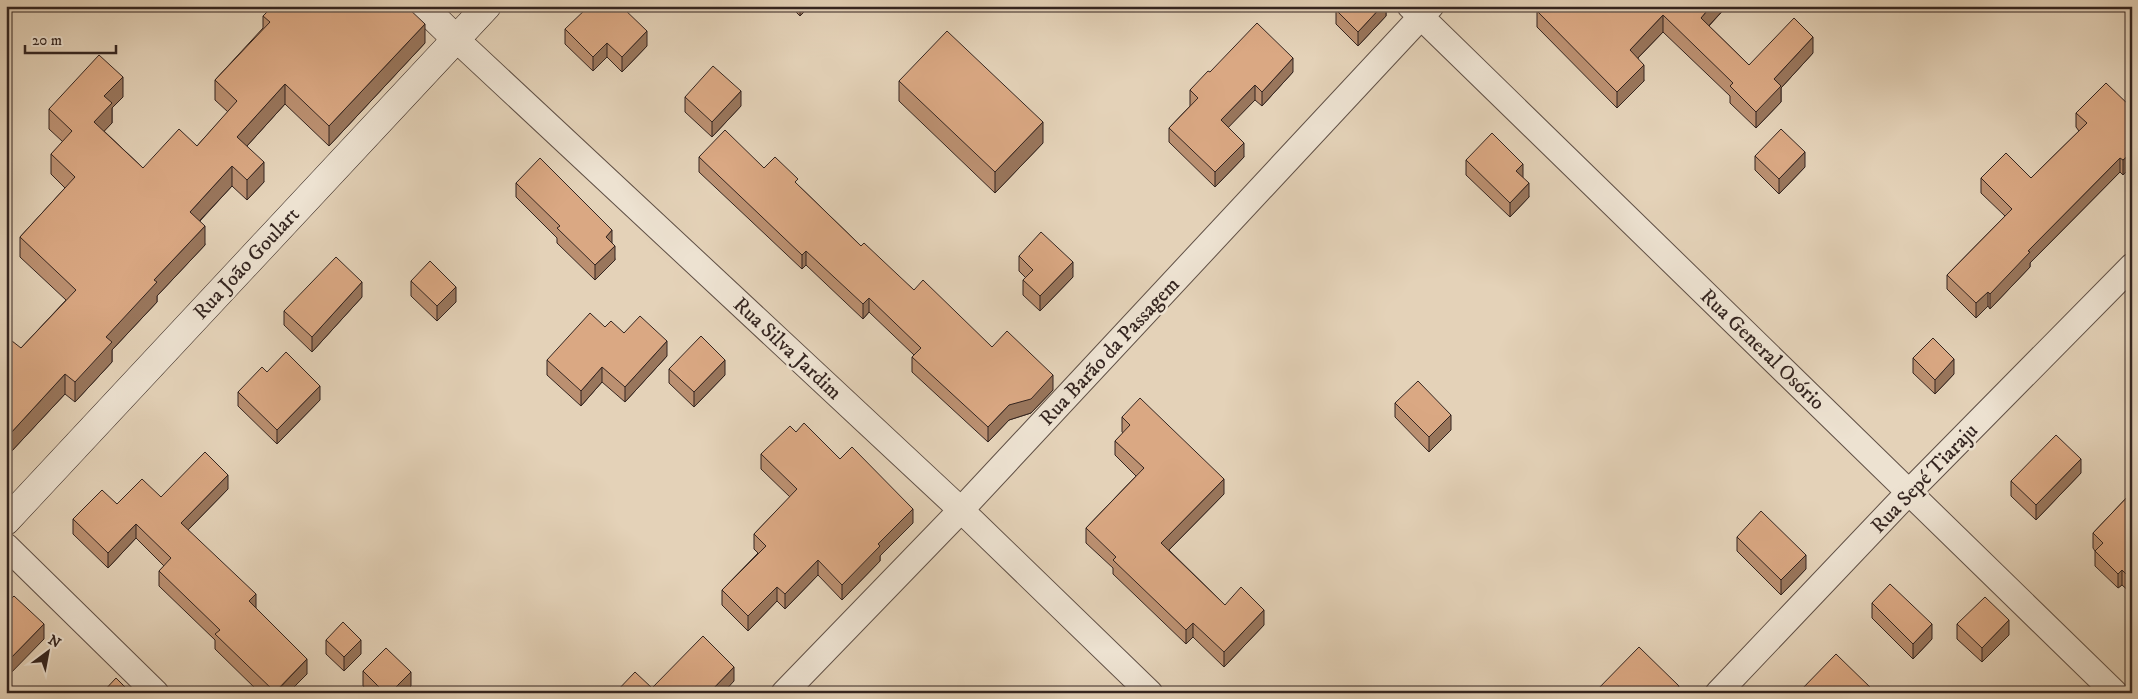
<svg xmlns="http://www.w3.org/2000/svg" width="2138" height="699" viewBox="0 0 2138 699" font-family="'IM FELL DW Pica',serif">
	<rect width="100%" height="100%" fill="#e4d2b8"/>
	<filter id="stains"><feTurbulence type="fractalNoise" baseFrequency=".004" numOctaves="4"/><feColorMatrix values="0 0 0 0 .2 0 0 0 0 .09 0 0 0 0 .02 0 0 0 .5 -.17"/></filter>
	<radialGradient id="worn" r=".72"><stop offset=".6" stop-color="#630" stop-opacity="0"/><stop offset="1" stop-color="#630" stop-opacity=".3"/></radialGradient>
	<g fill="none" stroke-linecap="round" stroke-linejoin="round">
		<g stroke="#605046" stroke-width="27">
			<g id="street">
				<polyline points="1410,6 2115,693"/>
				<polyline points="456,39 961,510 1150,693"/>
				<polyline points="6,546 156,693"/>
				<polyline points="784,693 961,510 1431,6"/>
				<polyline points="1718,693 1909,492 2132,266"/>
			</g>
		</g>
		<g stroke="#342520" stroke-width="29">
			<g id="secondary">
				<polyline points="422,6 456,39"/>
				<polyline points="6,521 487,6"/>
			</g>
		</g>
		<use href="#street" stroke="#ede2d1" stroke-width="25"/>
		<use href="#secondary" stroke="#ede2d1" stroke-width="28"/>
	</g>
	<g fill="#bb9071" stroke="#342520">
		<polygon points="790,6 810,6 800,16"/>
		<polygon points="981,6 990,6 986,11"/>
		<polygon points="1386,6 1386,16 1358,46 1336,24 1336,10"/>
		<polygon points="1592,6 1727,6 1709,26 1749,65 1813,53 1781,88 1781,102 1756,128 1730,103 1730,96 1663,32 1638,58 1644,81 1617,108 1537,27 1537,11 1590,9"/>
		<polygon points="263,16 425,43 329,146 285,104 247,146 264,182 247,200 232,186 200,221 205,245 157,296 157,302 112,350 112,362 75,402 65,394 9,454 6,452 6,347 21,348 66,300 20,257 20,237 65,188 51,174 51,154 63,142 49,129 49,109 123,97 112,108 112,123 104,131 143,168 197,146 228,112 215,100 215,80 263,28"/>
		<polygon points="565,29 647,46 622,72 607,57 593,71 565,44"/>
		<polygon points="1210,72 1293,72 1262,106 1255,100 1228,127 1244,157 1215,187 1169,142 1169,128 1190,106 1190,90"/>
		<polygon points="899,81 1043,143 995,193 899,101"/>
		<polygon points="685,97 741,106 712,137 685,112"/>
		<polygon points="2132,108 2132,166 2123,175 2120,172 2030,263 2030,267 1990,309 1988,306 1976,318 1947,289 1947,275 2005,216 1981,193 1981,178 2031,178 2079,131 2076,127 2076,113"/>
		<polygon points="1755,156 1805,167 1779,194 1755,170"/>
		<polygon points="699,157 764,168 798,185 861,246 914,290 992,347 1053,390 1031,413 1009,420 988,442 912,372 912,357 914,355 869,312 863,319 806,265 802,269 699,172"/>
		<polygon points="1466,160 1523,178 1529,197 1510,217 1466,175"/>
		<polygon points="516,183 612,243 615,260 595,280 557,243 557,238 516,197"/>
		<polygon points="1019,256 1073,277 1040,311 1023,295 1023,280 1026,278 1019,271"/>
		<polygon points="411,281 456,302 437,321 411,296"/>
		<polygon points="362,297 312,352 284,325 284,311"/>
		<polygon points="605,327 624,333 667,356 625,402 602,382 581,406 547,375 547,360"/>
		<polygon points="1913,358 1954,374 1935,394 1913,373"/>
		<polygon points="669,369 725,375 694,407 669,383"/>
		<polygon points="267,372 320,400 277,444 238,406 238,392"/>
		<polygon points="1395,403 1451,430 1429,452 1395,417"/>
		<polygon points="1122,417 1224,494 1169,550 1225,605 1264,625 1224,667 1193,637 1186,644 1113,574 1113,568 1086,543 1086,528 1136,476 1115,455 1115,441 1123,433 1122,432"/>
		<polygon points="796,432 840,459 913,523 880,556 880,561 842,600 818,575 785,609 777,601 748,631 722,605 722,590 758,553 754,549 754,534 790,497 761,469 761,454"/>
		<polygon points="2081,473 2036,520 2011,496 2011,481"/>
		<polygon points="228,489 188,530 256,608 307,674 288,693 260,693 215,649 215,640 159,586 159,571 164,566 136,538 108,568 73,534 73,519 161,497"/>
		<polygon points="2132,492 2132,594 2122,585 2118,588 2095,566 2095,551 2093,548 2093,533"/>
		<polygon points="1737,537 1806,569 1781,595 1737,551"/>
		<polygon points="1872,603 1932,639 1913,659 1872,618"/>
		<polygon points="1957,624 2009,635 1982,662 1957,639"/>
		<polygon points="326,640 361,654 344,671 326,654"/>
		<polygon points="363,671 411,686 404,693 371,693 363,686"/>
	</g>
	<g fill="#99765c" stroke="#342520">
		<polygon points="800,6 810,6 800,16"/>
		<polygon points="986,6 990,6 986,11"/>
		<polygon points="1382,6 1386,6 1386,16 1358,46 1358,32"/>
		<polygon points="1711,6 1727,6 1701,34 1701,18"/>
		<polygon points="1663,15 1663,32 1630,66 1630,50"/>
		<polygon points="425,24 425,43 329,146 329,126"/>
		<polygon points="647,31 647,46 622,72 622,57"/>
		<polygon points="1813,37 1813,53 1781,88 1781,102 1756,128 1756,112 1774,79"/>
		<polygon points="607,43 607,57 593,71 593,57"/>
		<polygon points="1293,58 1293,72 1262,106 1262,92"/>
		<polygon points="1644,65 1644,81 1617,108 1617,92"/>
		<polygon points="123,77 123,97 112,108 112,123 94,142 94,122 104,96"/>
		<polygon points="285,84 285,104 237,157 237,137"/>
		<polygon points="1255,85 1255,100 1221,135 1221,120"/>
		<polygon points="741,91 741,106 712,137 712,122"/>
		<polygon points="1043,122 1043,143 995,193 995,172"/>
		<polygon points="1244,143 1244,157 1215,187 1215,172"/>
		<polygon points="1805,152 1805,167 1779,194 1779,179"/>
		<polygon points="2132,152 2132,166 2123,175 2123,160"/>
		<polygon points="2120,158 2120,172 2030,263 2030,267 1990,309 1990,294 2028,251"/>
		<polygon points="264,162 264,182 247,200 247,180"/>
		<polygon points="1523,164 1523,179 1516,171"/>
		<polygon points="232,166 232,186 190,231 190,212"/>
		<polygon points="1529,183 1529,197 1510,217 1510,203"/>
		<polygon points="205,226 205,245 157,296 157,302 112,350 112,362 75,402 75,382 106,337 154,280"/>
		<polygon points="612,230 612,245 606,237"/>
		<polygon points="615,246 615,260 595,280 595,265"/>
		<polygon points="806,251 806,265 802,269 802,255"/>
		<polygon points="1073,262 1073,277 1040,311 1040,296"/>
		<polygon points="362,282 362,297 312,352 312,337"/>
		<polygon points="456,287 456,302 437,321 437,306"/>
		<polygon points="1988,292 1988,306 1976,318 1976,303"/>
		<polygon points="869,298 869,312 863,319 863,304"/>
		<polygon points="667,341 667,356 625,402 625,387"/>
		<polygon points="1954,359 1954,374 1935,394 1935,380"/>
		<polygon points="725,360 725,375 694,407 694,392"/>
		<polygon points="602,367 602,382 581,406 581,391"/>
		<polygon points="65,374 65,394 9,454 9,435"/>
		<polygon points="1053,375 1053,390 1031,413 1009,420 988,442 988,427 1009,405"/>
		<polygon points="320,386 320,400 277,444 277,430"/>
		<polygon points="1451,415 1451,430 1429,452 1429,437"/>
		<polygon points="2081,459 2081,473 2036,520 2036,505"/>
		<polygon points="228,475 228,489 181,537 181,523"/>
		<polygon points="1224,479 1224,494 1161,558 1161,543"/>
		<polygon points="913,509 913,523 880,556 880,561 842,600 842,585 878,544"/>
		<polygon points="136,524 136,538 108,568 108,553"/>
		<polygon points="1806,555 1806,569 1781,595 1781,580"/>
		<polygon points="818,560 818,575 785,609 785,594"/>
		<polygon points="2122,570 2122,585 2118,588 2118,574"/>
		<polygon points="777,587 777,601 748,631 748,616"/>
		<polygon points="256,594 256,608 249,601"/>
		<polygon points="1264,610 1264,625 1224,667 1224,652"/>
		<polygon points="2009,620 2009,635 1982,662 1982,648"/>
		<polygon points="1193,623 1193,637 1186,644 1186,630"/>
		<polygon points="44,624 44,639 6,678 6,663"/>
		<polygon points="1932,624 1932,639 1913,659 1913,644"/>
		<polygon points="361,640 361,654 344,671 344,657"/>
		<polygon points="307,659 307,674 288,693 275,693"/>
		<polygon points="734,667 734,681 723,693 709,693"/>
		<polygon points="411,672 411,686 404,693 390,693"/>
		<polygon points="1679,686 1679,693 1672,693"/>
	</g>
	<g fill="#daa883" stroke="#342520">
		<polygon points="273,6 406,6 425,24 329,126 285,84 237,137 264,162 247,180 232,166 190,212 205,226 154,280 157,282 106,337 112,342 75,382 65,374 9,435 6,432 6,347 12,341 21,348 76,290 20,237 75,177 51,154 72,131 49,109 99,55 123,77 104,96 112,103 94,122 143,168 179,129 197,146 237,101 215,80 270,22 263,16"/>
		<polygon points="589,6 621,6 647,31 622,57 607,43 593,57 565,29"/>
		<polygon points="1339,6 1382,6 1358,32 1336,10"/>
		<polygon points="1541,6 1586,6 1590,9 1592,6 1711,6 1701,18 1749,65 1794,18 1813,37 1774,79 1781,86 1756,112 1730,86 1733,83 1663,15 1630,50 1644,65 1617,92 1537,11"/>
		<polygon points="1257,23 1293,58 1262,92 1255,85 1221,120 1244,143 1215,172 1169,128 1198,98 1190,90 1208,71 1210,72"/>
		<polygon points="947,31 1043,122 995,172 899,81"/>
		<polygon points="713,66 741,91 712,122 685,97"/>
		<polygon points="2106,83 2132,108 2132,152 2123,160 2120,158 2028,251 2030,252 1990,294 1988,292 1976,303 1947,275 2012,209 1981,178 2006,153 2031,178 2087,123 2076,113"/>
		<polygon points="1781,129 1805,152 1779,179 1755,156"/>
		<polygon points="725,130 764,168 775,157 798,179 795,182 861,246 864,243 914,290 923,280 992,347 1007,331 1053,375 1031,399 1009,405 988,427 912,357 921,348 869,298 863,304 806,251 802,255 699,157"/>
		<polygon points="1492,133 1523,164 1516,171 1529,183 1510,203 1466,160"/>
		<polygon points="540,158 612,230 606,237 615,246 595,265 557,228 560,226 516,183"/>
		<polygon points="1041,232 1073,262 1040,296 1023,280 1033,270 1019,256"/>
		<polygon points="336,257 362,282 312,337 284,311"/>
		<polygon points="430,261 456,287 437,306 411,281"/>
		<polygon points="590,313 605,327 611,321 624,333 640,316 667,341 625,387 602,367 581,391 547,360"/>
		<polygon points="701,336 725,360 694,392 669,369"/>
		<polygon points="1933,338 1954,359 1935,380 1913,358"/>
		<polygon points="286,352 320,386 277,430 238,392 262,367 267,372"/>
		<polygon points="1418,381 1451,415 1429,437 1395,403"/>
		<polygon points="1140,398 1224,479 1161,543 1225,605 1241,587 1264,610 1224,652 1193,623 1186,630 1113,560 1116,557 1086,528 1144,468 1115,441 1130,425 1122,417"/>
		<polygon points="804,423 840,459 852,447 913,509 878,544 880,546 842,585 818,560 785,594 777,587 748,616 722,590 766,546 754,534 797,489 761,454 790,426 796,432"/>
		<polygon points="2056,435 2081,459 2036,505 2011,481"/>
		<polygon points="205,452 228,475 181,523 256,594 249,601 307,659 275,692 215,634 220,630 159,571 171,558 136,524 108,553 73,519 102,490 117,504 142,479 161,497"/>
		<polygon points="2132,492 2132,580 2122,570 2118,574 2095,551 2103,543 2093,533"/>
		<polygon points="1761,511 1806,555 1781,580 1737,537"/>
		<polygon points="1890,584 1932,624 1913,644 1872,603"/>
		<polygon points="14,596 44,624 6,663 6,604"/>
		<polygon points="1985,597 2009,620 1982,648 1957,624"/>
		<polygon points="343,622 361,640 344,657 326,640"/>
		<polygon points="703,636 734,667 709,693 615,693 635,672 652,688"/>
		<polygon points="1639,647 1679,686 1672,693 1637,693 1634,690 1631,693 1594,693"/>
		<polygon points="386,648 411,672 390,693 385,693 363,671"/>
		<polygon points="1836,654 1872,689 1868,693 1800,693 1799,692"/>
		<polygon points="116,678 131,693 102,693"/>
		<polygon points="609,690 612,693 606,693"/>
	</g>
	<g text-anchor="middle" stroke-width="5" stroke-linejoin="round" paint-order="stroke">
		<g font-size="21" fill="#342520" stroke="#ede2d1">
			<text transform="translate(246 263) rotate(-47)" y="7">Rua João Goulart</text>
			<text transform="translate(788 348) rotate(43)" y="7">Rua Silva Jardim</text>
			<text transform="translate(1763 349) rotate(44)" y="7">Rua General Osório</text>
			<text transform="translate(1109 351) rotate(-47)" y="7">Rua Barão da Passagem</text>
			<text transform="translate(1924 478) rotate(-46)" y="7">Rua Sepé Tiaraju</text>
		</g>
	</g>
	<rect width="2138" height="699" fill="none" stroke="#e4d2b8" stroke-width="25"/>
	<rect x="8" y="8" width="2123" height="684" fill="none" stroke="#342520" stroke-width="2.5"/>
	<rect x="12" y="12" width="2113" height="674" fill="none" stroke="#342520"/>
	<g transform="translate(48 652) rotate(32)" stroke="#ede2d1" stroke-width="4" paint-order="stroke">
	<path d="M0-4L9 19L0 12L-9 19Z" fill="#342520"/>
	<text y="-8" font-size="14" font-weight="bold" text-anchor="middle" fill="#342520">N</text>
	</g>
	<path d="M25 45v8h91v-8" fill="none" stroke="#342520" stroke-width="2.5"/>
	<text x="32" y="45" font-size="15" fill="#342520" stroke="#ede2d1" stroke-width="4" paint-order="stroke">20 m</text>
	<rect width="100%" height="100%" filter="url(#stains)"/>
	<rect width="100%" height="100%" fill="url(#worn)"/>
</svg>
